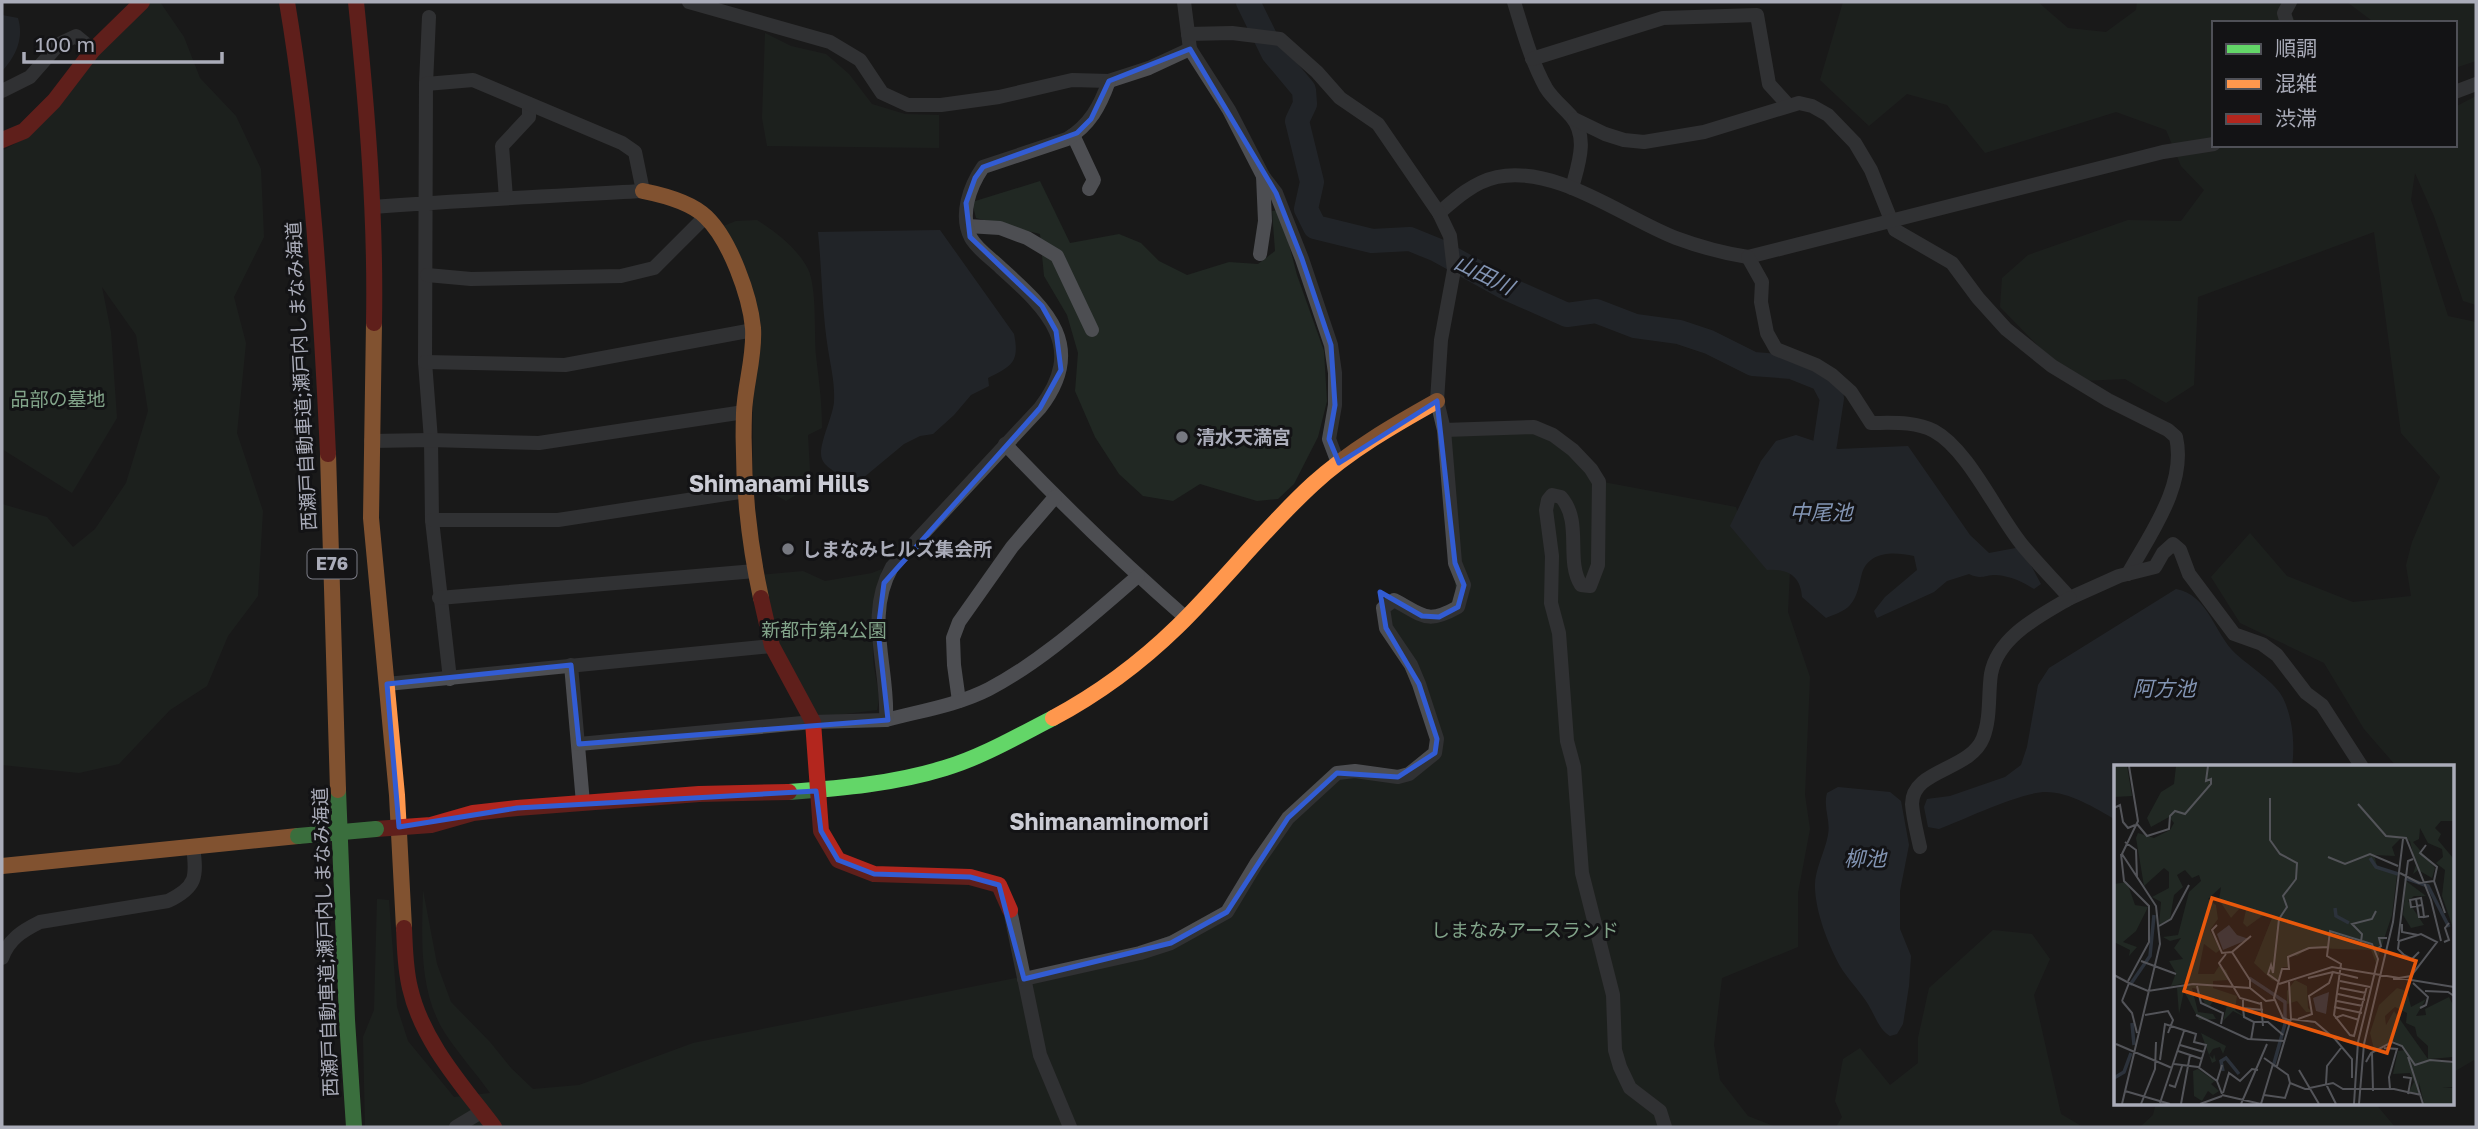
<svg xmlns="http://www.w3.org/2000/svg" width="2478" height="1129" viewBox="0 0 2478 1129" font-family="'Golos Text','Noto Sans JP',sans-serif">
	<rect width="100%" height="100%" fill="#191919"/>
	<g fill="#212823">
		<polygon points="150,2 160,2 184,37 200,78 236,116 261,169 264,237 234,297 246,343 237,433 263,511 258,596 228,636 207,686 170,710 119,764 79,773 2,765 2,504 47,517 73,547 95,529 126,483 148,411 136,335 102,287 111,332 117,418 72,493 2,449 2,151 27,137 97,56"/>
		<polygon points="1843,2 2038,2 2068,28 2106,32 2136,10 2137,2 2286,3 2296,23 2214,23 2214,145 2455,145 2455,107 2476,96 2476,305 2463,301 2434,216 2415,173 2411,200 2448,316 2476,322 2476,1063 2474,1060 2452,1073 2452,767 2397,767 2364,729 2324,663 2240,623 2211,577 2250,533 2287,576 2353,602 2411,596 2406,565 2412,542 2440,477 2401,433 2374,232 2198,297 2194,385 2166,403 2125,379 2082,381 2044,352 2000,307 2002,278 2028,255 2128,220 2181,221 2204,190 2181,166 2166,130 2116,112 1985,153 1947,105 1907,94 1869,126 1820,80"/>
		<polygon points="2347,2 2476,2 2476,61 2455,68 2455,23 2375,23"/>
		<polygon points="765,33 791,46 826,54 849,74 872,104 905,114 939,115 939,148 767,146 762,118"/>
		<polygon points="1040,181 1070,243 1119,234 1141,243 1159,261 1187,275 1229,262 1258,264 1275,251 1272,211 1280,210 1297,275 1324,351 1327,401 1318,437 1294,484 1278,499 1257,501 1200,484 1173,501 1143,496 1119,474 1095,437 1075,391 1078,353 1067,315 1044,276 1040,234 976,218 972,202"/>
		<path d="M 757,220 C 776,232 797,248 808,269 C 817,288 814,334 816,356 C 819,381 822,403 822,428 L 808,435 L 810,471 L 806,489 L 786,501 L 753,482 L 753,403 L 758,333 L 721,227 L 736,221 Z"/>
		<path d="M 1534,427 L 1573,450 L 1598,481 L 1736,507 L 1741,524 L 1791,548 L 1788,612 L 1810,677 L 1805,795 L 1810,829 L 1798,893 L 1798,947 L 1722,978 L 1714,1045 L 1720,1080 L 1748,1116 L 1776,1127 L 365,1127 L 363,1037 L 374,1010 L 377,899 L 389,900 L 397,1007 L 408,1041 L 454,1097 L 490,1093 C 476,1073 457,1052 445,1033 C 418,991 422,937 423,890 L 437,964 L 451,1002 L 490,1042 L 511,1068 L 533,1089 L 579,1085 L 693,1043 L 1115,958 L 1227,912 L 1299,808 L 1337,773 L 1398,777 L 1434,753 L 1428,711 L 1386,628 L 1393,600 L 1422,616 L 1457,607 L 1444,430 Z"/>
		<path d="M 882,569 C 876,598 872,626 873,656 C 873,674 882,692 877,710 L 814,718 L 778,645 L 760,575 L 803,571 L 825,581 L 872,573 Z"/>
		<polygon points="1993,930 2032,934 2050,959 2034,995 2061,1114 2083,1127 1836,1127 1842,1117 1835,1101 1843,1059 1860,1048 1890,1085 1918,1063 1918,1038 1929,988"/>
		<polygon points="2156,1103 2375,1103 2395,1127 2140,1127 2153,1115"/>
	</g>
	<g fill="#2c323b">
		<path d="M 2,15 L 18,18 C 24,38 16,56 2,71 Z"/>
		<path d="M 940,230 L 1014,334 C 1020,363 1011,366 988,378 L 989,386 L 971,395 L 954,415 L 933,434 L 920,436 L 904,444 L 857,483 C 846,477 826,470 822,459 C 817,447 833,417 834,402 C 835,383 831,368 828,349 C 822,311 822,271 818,232 Z"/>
		<path d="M 1796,435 L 1838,449 L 1908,446 L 1970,535 L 1989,553 L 2021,547 L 2041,584 L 2034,589 C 2023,582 2011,576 1996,575 C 1984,575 1982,580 1969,574 L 1947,581 L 1934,592 L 1877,618 L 1874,611 L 1885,597 L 1917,570 L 1914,556 C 1895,552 1870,550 1862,573 C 1859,584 1858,596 1850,605 C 1845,611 1833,615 1826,618 L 1802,597 C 1801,576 1787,568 1767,570 L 1730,526 L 1761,461 L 1776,441 Z"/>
		<path d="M 2176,589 C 2209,595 2214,634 2236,654 C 2249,666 2276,683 2283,698 C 2293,719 2295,745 2292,767 L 2116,767 L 2116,820 C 2095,808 2070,792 2046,792 C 2021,792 1965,819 1939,829 L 1928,827 L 1924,807 L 1927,799 L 1950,796 L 2005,777 L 2021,765 L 2027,747 L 2038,685 L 2049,668 Z"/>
		<path d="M 1838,787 L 1890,792 L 1901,801 L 1909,845 L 1900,891 L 1900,929 L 1911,956 L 1909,986 L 1903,1024 L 1897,1034 L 1890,1036 C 1878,1029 1874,1012 1866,1001 C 1858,989 1847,978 1840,966 C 1828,944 1816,913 1815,888 C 1814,871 1825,852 1828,835 C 1831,820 1823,809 1827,793 Z"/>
	</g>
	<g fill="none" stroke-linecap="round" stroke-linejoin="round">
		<polyline stroke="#2c323b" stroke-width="24" points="1248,2 1273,53 1304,90 1305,104 1297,121 1312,182 1306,209 1315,227 1372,241 1410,239 1437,250 1506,288 1567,315 1596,311 1635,326 1679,332 1709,342 1753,364 1792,367 1822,379 1832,398 1825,444"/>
		<g stroke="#4d4e52" stroke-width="14">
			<polyline points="689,2 830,42 860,60 882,93 908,105 941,105 999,97 1072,80 1109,81 1149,68 1190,49"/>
			<polyline points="1184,2 1190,49 1229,110 1263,176 1276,193 1302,259 1331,345 1335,373 1335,405 1329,439 1338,463"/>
			<path d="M 1514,2 C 1523,31 1531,61 1546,88 C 1552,98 1563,107 1571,116 C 1589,137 1578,165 1572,188"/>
			<polyline points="2287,23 2284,13 2290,2"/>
			<polyline points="1532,59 1663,18 1757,15 1769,84 1788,105"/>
			<polyline points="426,84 429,17"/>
			<polyline points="2,91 30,77 59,44 76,36 93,50"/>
			<polyline points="2455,92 2476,84"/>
			<path d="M 1574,119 L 1605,134 L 1624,140 L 1644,142 L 1704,132 L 1799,103 L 1812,106 L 1828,115 L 1855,143 L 1871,170 L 1895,230 L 1952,263 L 1978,298 L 2006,329 L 2052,366 L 2108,400 L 2168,430 L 2176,437 C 2187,485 2150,534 2128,574"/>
			<polyline points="1073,135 1094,180 1089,189"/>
			<polyline points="506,198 502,146 529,117 529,104"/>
			<path d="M 373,207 C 463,200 553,196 643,191 L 635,152 L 622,143 L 473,80 L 426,84 L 425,362 L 431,440 L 432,520 L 450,679"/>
			<path d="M 1439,213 C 1456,198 1474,182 1497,177 C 1557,165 1622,217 1676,238 C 1700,247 1723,253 1748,257 L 2163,152 L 2214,144"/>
			<polyline points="968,226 1000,228 1027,238 1057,256 1092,330"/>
			<polyline points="1260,254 1265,221 1263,176"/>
			<path d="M 1748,257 L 1762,282 L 1761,302 L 1767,333 L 1776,349 L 1816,365 L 1832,375 L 1851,392 L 1871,423 C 1892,423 1915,421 1934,431 C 1969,450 1997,515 2023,546 C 2038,564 2054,580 2070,598 L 2119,576 L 2155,567 L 2163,553 L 2173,544 L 2180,550 L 2189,574 L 2234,634 L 2262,644 L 2277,655 L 2306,693 L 2322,705 L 2362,767"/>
			<polyline points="427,275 471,279 621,276 654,268 706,216"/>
			<polyline points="425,362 565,365 753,330"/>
			<path d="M 1444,430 L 1534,427 L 1553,435 L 1573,450 L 1591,469 L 1599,482 L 1598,565 L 1590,586 L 1581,585 C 1565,560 1583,522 1561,497 L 1552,495 L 1548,500 L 1546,510 L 1552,556 L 1551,603 L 1559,633 L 1567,741 L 1574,767 L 1582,873 L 1613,995 L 1615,1050 L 1620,1067 L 1630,1088 L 1660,1111 L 1665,1127"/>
			<polyline points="371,441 431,440 539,443 744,412"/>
			<path d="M 1005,444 C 1063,505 1123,563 1186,618"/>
			<polyline points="432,520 558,520 746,491"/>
			<polyline points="439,598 755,571"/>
			<polyline points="571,665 583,803"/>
			<polyline points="387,684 772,646"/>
			<polyline points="959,701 954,665 953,638 959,622 1012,547 1055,497"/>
			<path d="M 886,720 C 920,711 958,705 989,689 C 1044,660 1091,616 1138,576"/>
			<path d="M 579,744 L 813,722 L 886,720 C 889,668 864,616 892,567 L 1040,408 C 1087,347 1048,310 1001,268 C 992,259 977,249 971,238 C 959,215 970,186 983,167 L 1067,139 C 1090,125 1100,106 1109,81"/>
			<path d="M 1920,847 C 1917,833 1913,818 1912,804 C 1912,769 1970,771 1983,738 C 1991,718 1988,694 1991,674 C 1998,636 2040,616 2070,598"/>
			<polyline points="1010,910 1040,1055 1070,1127"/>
			<path d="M 2,958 C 9,939 22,931 40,922 L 168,901 C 197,887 197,877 193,846"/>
			<path d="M 1024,979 L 1140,953 L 1171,943 L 1227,912 L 1256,864 L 1288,818 L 1337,773 L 1355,771 L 1398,777 L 1409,774 L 1435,753 L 1437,739 L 1419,684 L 1411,665 L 1386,628 L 1383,608 L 1394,600 C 1423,615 1426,625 1458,607 L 1464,585 L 1455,563 L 1444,430 L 1437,401 L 1441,340 L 1454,270 L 1450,236 L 1439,213 L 1378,124 L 1340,98 L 1317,72 L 1280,39 L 1232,33 L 1188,34"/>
			<polyline points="456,1127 481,1112"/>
		</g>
		<g stroke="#63d668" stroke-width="16">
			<polyline points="338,790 347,1020 354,1127"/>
			<path d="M 789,792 C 842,788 893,784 945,768 C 982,757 1018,736 1053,718"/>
		</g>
		<g stroke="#ff974d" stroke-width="16">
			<path d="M 643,191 C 663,195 691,202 706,217 C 730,240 750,296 753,328 C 755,356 745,385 744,413 C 742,474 748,538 761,598"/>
			<polyline points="374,323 371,518 397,795 404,928"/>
			<polyline points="328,454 338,790"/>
			<path d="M 1053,718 C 1098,694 1141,662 1177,627 C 1224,581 1265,528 1313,484 C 1349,451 1394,425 1437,401"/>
			<polyline points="2,866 298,836"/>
		</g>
		<g stroke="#b3261e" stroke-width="16">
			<path d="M 287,2 C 312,151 321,303 328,454"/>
			<path d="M 356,2 C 367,109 376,215 374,323"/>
			<polyline points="2,140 24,131 54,101 93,50 142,2"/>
			<polyline points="761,598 772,646 813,722 821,831 838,860 874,874 970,877 999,885 1010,910"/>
			<polyline points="376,829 431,825 473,813 517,808 699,794 789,792"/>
			<path d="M 404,928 C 405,948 405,968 410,988 C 422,1041 462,1085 494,1127"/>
		</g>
		<polyline stroke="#63d668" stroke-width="16" points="298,836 376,829"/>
	</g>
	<path d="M0 0H2478V1129H0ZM 1190,49 L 1276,193 L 1302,259 L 1331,345 L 1335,405 L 1329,439 L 1339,463 L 1437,401 L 1455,563 L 1464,585 L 1458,607 L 1439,617 L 1422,616 L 1380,592 L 1386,628 L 1419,684 L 1437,739 L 1435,753 L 1398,777 L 1337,773 L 1288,818 L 1227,912 L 1171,943 L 1024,979 L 999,885 L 970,877 L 874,874 L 838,860 L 821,831 L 816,791 L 517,808 L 399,827 L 387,684 L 571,665 L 579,744 L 888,720 L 878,630 L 884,583 L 1040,408 L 1061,370 L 1056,331 L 1042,306 L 970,237 L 966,203 L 975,178 L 983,167 L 1077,133 L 1091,119 L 1109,81 Z" fill="#191919" fill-opacity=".55" fill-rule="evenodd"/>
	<path fill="none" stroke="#325cd3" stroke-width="5" stroke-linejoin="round" d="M 1190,49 L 1276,193 L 1302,259 L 1331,345 L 1335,405 L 1329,439 L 1339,463 L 1437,401 L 1455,563 L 1464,585 L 1458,607 L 1439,617 L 1422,616 L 1380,592 L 1386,628 L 1419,684 L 1437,739 L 1435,753 L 1398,777 L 1337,773 L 1288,818 L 1227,912 L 1171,943 L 1024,979 L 999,885 L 970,877 L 874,874 L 838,860 L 821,831 L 816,791 L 517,808 L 399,827 L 387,684 L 571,665 L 579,744 L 888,720 L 878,630 L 884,583 L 1040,408 L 1061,370 L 1056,331 L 1042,306 L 970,237 L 966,203 L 975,178 L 983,167 L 1077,133 L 1091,119 L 1109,81 Z"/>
	<g fill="#777981" stroke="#131315" stroke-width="2.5">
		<circle cx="1182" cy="437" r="7"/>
		<circle cx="788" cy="549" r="7"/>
	</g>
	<g text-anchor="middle" stroke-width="6" stroke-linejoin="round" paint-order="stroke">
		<rect fill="#131315" stroke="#7d7e88" stroke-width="2" x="307.5" y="549.5" width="49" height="29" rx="5"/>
		<g font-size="18" font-weight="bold" fill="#aaacb9">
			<text x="332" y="570">E76</text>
		</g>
		<g font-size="19" fill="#aaacb9" stroke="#131315">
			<text transform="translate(301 376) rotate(-93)" y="7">西瀬戸自動車道;瀬戸内しまなみ海道</text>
			<text transform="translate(325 942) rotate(-92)" y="7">西瀬戸自動車道;瀬戸内しまなみ海道</text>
		</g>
		<g font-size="19" fill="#82a48a" stroke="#131315">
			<text x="58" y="406">品部の墓地</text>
			<text x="824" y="637">新都市第4公園</text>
			<text x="1525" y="937">しまなみアースランド</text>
		</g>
		<g font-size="19" font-weight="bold" fill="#aaacb9" stroke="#131315" text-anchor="start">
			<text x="1196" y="444">清水天満宮</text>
			<text x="802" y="556">しまなみヒルズ集会所</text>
		</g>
		<g font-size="21" font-style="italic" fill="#8294b3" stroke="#131315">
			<text transform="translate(1484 275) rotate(26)" y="7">山田川</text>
			<text x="1821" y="520">中尾池</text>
			<text x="2164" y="696">阿方池</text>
			<text x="1865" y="866">柳池</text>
		</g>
		<g font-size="23" font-weight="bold" fill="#cbccd5" stroke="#131315">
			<text x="779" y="492">Shimanami Hills</text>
			<text x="1109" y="830">Shimanaminomori</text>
		</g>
	</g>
	<g transform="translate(2114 765)">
		<rect width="340" height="340" fill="#191919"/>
		<path d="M 0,1 L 13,1 L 18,31 L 0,32 ZM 62,1 L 339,1 L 339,56 L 327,56 L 321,63 L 327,69 L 324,75 L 339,93 L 339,163 L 328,131 L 331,105 L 322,98 L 329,92 L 328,84 L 314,78 L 306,63 L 305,74 L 299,77 L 321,103 L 318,113 L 304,105 L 299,109 L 302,100 L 296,76 L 287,73 L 278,82 L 281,91 L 260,90 L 263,101 L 283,110 L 278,150 L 262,198 L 257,185 L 195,183 L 183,191 L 175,190 L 175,202 L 169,202 L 165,217 L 158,215 L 140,198 L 158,153 L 151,149 L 133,162 L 129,158 L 132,145 L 127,142 L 117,153 L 105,135 L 107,122 L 94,134 L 102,140 L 104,154 L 96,165 L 106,185 L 102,188 L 90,179 L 84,209 L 100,209 L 105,201 L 112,205 L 116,215 L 99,216 L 99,223 L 123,231 L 121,245 L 136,255 L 119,246 L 109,256 L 113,240 L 101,233 L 96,241 L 91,239 L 84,224 L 78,223 L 84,247 L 99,249 L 102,254 L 85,255 L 70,226 L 65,249 L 63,223 L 77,217 L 57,221 L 62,208 L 55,196 L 69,194 L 60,183 L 67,173 L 56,176 L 49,172 L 64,170 L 75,127 L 87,116 L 85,110 L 78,113 L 71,105 L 63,110 L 69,122 L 60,130 L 56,154 L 45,160 L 47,137 L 38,132 L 55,123 L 55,107 L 50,103 L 30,121 L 22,73 L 24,68 L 40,73 L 56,65 L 60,58 L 55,52 L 37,62 L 33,53 L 47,27 L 60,19 ZM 292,116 L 312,131 L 300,131 L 294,136 L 310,160 L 297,163 L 289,150 ZM 13,117 L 21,140 L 34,142 L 22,166 L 9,177 L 23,182 L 15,191 L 16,185 L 0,177 L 0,119 ZM 181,215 L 193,221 L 194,243 L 198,247 L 192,247 L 183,236 L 173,239 L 173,226 ZM 283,223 L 293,226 L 297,242 L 312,234 L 302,251 L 312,250 L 311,244 L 335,232 L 339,240 L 339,292 L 315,294 L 339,298 L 339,322 L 328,323 L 339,323 L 339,339 L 310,339 L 305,317 L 305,329 L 294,328 L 300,317 L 296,308 L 279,309 L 284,286 L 292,285 L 280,276 L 260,285 L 256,268 L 265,240 ZM 281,242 L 293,248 L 292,258 L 301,262 L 303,271 L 314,281 L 314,294 L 280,246 L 272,260 L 271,251 ZM 87,268 L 112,281 L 109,289 L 106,282 L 99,284 L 95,290 L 99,294 L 100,289 L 102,296 L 98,298 ZM 84,304 L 101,316 L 97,319 L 105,326 L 99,330 L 94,326 L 88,336 L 80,331 L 79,306 Z" fill="#212823" fill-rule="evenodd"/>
		<path d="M 115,160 L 123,170 L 135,174 L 109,185 L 103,169 ZM 215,227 L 212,249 L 202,246 L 199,233 Z" fill="#2c323b"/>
		<path fill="none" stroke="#2c323b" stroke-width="3.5" d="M 256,93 L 262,102 L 284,109M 291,113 L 314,121 L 335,162M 221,143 L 222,151 L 235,158M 135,213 L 171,237 L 171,259 L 159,302M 16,220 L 36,191 L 40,150M 18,258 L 20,280M 109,306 L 107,296 L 112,293 L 125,309M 0,313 L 10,307 L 17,288"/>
		<path fill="none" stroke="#535459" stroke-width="2" d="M 156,33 L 156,75 L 166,89 L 183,98 L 182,114 L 169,131 L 173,142 L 165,154 L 159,208 L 157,200 L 154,209 L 165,217M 244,39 L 272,71 L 292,73 L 317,135 L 327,176M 0,43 L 6,40 L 9,57 L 14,63 L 21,60M 23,59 L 33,71 L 55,64 L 56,51 L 61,46 L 71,49 L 97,19 L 97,14 L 92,16 L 94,1M 11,77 L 22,85 L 23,113M 312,80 L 306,88 L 323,102 L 320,116 L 331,148M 7,89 L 10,116 L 35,141 L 35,177 L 14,216M 214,92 L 231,99 L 256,89 L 284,101M 286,108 L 305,118 L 320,116M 302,134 L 305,152 L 310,152M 308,140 L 297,142 L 296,135 L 307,133 L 309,144 L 310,152 L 315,151M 288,159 L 288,167 L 304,170M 103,160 L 98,165 L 108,188 L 118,187 L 136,215 L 136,223M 45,161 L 57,154 L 75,120M 284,176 L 294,96 L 299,94M 247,177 L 248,169 L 238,159 L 258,154 L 262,146M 330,177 L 335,175 L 331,163 L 335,158M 262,185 L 267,181 L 265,173 L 273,173M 118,187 L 137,171M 112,189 L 105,198 L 126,233 L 147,239M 27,196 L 62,209M 0,210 L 15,218 L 8,236M 194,213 L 219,207M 279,214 L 297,211 L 323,177 L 307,169 L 285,176 L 284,184 L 290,190 L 298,194 L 305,187M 226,216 L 256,222M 15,218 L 34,226 L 79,219 L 136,223 L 152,236 L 160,235M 299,218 L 314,232 L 312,240 L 306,243M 165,219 L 218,202 L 340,222M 83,221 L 87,238 L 109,248 L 107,259M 226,223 L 252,228M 311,226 L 334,227 L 340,231M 224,229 L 251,235M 129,235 L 129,243 L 149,245M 8,236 L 18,248 L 23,268M 223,236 L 249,241M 147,237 L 149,261M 220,242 L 248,248M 129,243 L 130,252 L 140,257 L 137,275M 31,250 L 54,246 L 59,255 L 54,268M 82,250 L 134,274 L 170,276M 221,253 L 229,250 L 245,255M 177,254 L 201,257 L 221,274 L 238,294 L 238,313M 184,254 L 198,249 L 195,231 L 215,218 L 219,207 L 244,213M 177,256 L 169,253 L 160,233 L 168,204 L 175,204 L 174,192 L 195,183 L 214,182M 140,257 L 154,257 L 169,270M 0,267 L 0,298M 2,279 L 58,303M 66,280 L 90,287M 270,283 L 283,284 L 275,312 L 276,324M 64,286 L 88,294M 258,287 L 259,326M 294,292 L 309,339M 150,293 L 174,310 L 176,318 L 191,324 L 219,318 L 229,324 L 280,324 L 307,330M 46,295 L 51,259 L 82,269 L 80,277 L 92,280 L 85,303M 252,297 L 257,288 L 278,277 L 288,281 L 301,300 L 316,295 L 340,297M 60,299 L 84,302 L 103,316M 163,301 L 177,254 L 175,217M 185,305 L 205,339M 289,312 L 297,313 L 294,329M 55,320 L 61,322 L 68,301M 11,326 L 56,339M 109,328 L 115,308 L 126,316 L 138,304 L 144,305M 108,329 L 103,316 L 108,300M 108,330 L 147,339M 150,330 L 171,333 L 176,318M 46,338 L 70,266M 8,339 L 46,179 L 42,141 L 8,89 L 24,56 L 15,1M 27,339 L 41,304 L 42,277M 67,339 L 76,290M 86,339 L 108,331M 127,339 L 153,279M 147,339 L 159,299M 222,339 L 212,319 L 213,301 L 227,283M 240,339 L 244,277 L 264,194 L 258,179 L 216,166 L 213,191 L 227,199 L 220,250 L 236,270 L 240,271 L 253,221M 245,339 L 250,279 L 279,157 L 289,74"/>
		<path fill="#e8590c" fill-opacity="0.15" stroke="#e8590c" stroke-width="3.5" d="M 98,133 L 302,196 L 273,288 L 70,226 Z"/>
		<rect width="340" height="340" fill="none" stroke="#aaacb9" stroke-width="3.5"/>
	</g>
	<rect width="2478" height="1129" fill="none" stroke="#aaacb9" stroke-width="7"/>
	<rect x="2212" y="21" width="245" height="126" fill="#131315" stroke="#4f5057" stroke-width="2"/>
	<rect x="2226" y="44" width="35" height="10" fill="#63d668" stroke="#4f5057" stroke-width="2"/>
	<text x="2275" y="56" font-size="21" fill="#aaacb9">順調</text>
	<rect x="2226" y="79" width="35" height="10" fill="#ff974d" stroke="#4f5057" stroke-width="2"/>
	<text x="2275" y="91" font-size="21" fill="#aaacb9">混雑</text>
	<rect x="2226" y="114" width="35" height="10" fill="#b3261e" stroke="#4f5057" stroke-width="2"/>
	<text x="2275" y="126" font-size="21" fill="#aaacb9">渋滞</text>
	<path d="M24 52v10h198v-10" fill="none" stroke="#aaacb9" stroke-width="3.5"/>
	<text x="35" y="52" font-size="21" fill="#aaacb9" stroke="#131315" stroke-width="5" paint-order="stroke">100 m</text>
</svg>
